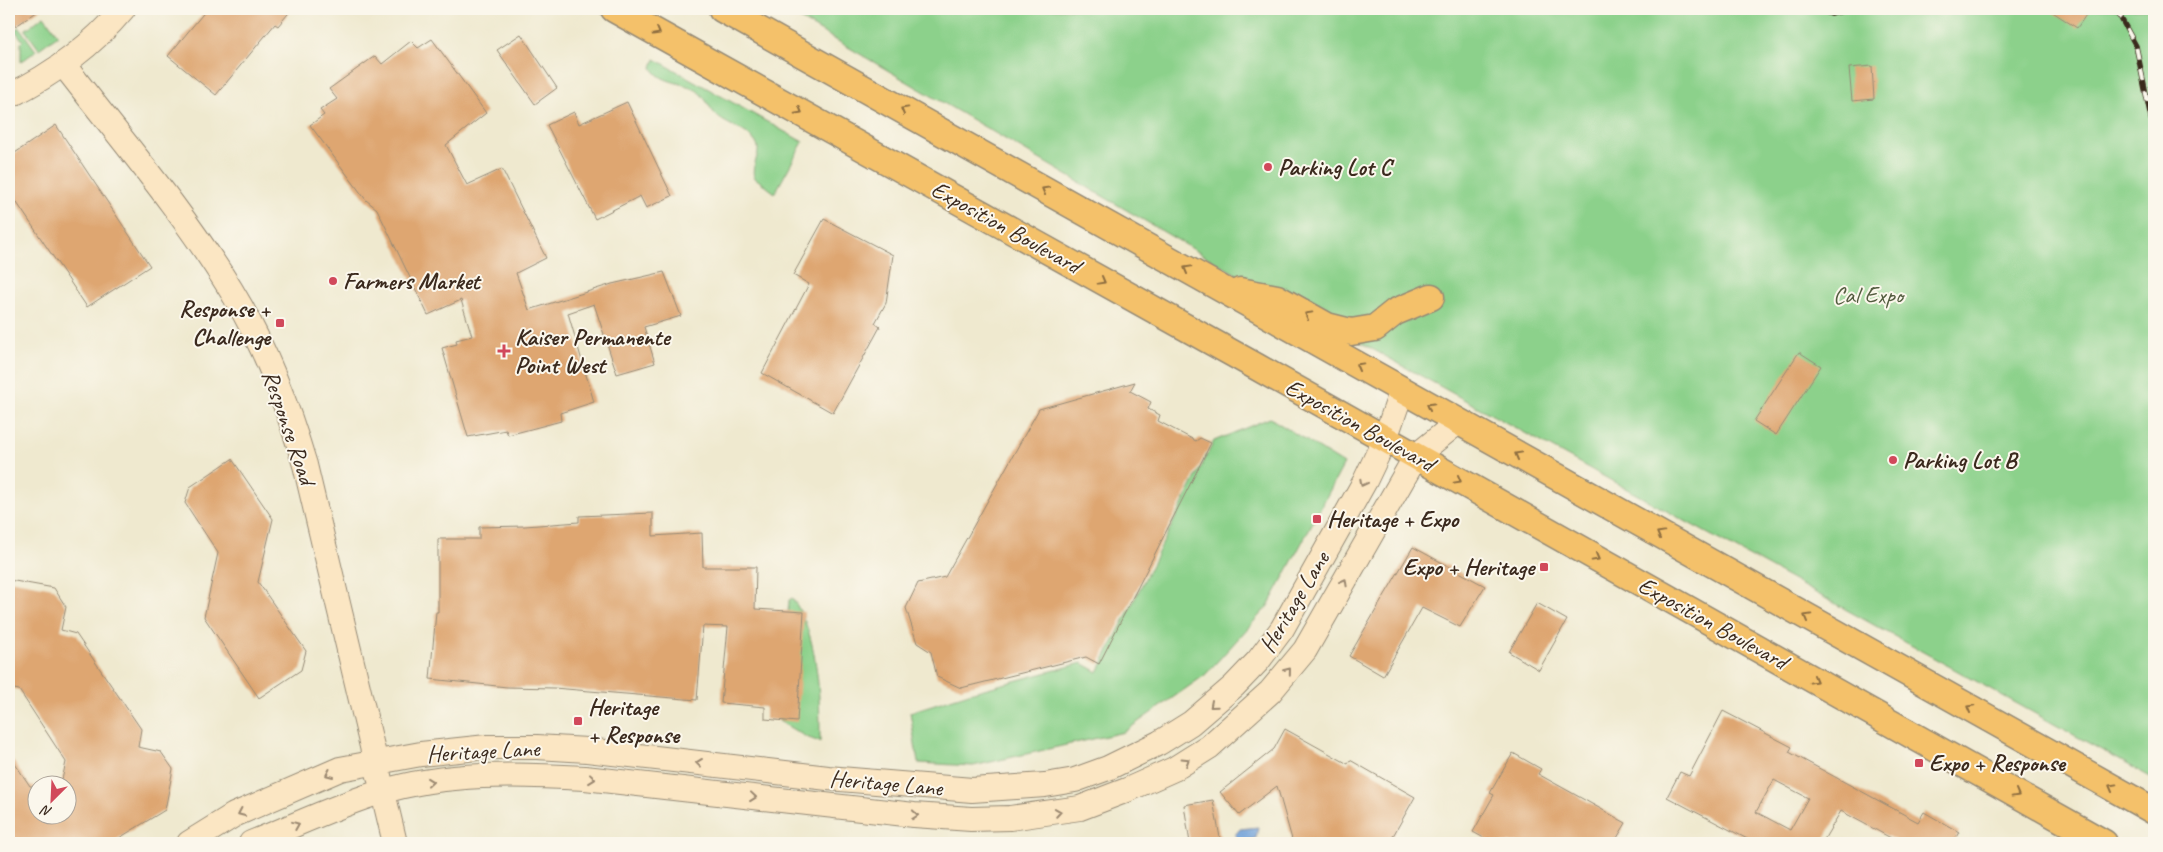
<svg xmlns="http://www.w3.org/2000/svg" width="2163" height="852" viewBox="0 0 2163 852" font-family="Caveat,sans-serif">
	<rect width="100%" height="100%" fill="#fbf7ec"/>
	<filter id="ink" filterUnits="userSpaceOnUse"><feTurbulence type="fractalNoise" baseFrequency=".02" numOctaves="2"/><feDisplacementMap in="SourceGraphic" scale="10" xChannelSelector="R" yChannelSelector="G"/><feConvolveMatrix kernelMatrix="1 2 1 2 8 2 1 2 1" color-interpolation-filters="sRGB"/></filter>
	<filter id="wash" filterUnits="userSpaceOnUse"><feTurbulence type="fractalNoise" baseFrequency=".0096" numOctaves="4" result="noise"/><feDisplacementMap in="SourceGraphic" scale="20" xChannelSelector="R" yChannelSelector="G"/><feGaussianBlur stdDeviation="1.12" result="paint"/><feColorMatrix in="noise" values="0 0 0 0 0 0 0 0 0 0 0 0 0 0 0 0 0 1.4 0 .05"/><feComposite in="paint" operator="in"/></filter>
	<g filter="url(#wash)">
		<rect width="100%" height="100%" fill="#efe9cf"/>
		<g fill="#8cd18b" stroke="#647e54">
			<polygon points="783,9 2154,9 2154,779 1234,273"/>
			<polygon points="44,16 58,35 39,49 25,30"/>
			<polygon points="19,27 36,51 21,62 21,43 23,41 15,30"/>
			<path d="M 655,59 L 803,142 L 775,193 L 754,177 C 750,165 763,153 756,143 C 747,129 730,127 718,117 C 708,108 705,93 692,88 C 680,82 658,82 652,67 Z"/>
			<polygon points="1270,418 1344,464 1268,606 1205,675 1124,732 973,766 918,763 910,712 969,693 1082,663 1098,672 1214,441"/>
			<path d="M 792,598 C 819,634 820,698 820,742 L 806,737 L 779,721 L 789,600 Z"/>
		</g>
		<polygon fill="#6d9fd8" stroke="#54647b" points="1258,827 1256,838 1240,843 1235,835 1240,829"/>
		<g id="blocks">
			<g fill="#dea671" fill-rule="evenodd">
				<polygon points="9,9 41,9 16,26 9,16"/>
				<polygon points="207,9 292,9 278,26 275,24 216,95 168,56"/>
				<polygon points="2048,9 2090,9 2077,28"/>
				<polygon points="521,34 557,88 535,104 497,50"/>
				<polygon points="432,39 486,113 446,145 467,185 502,169 546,258 516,273 529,310 612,284 664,272 681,316 644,327 655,363 617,374 594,304 568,313 594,402 560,413 561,421 508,435 506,430 468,437 442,348 457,344 456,340 472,336 461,300 428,315 377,209 366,200 310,125 324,115 320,110 337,99 329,89 375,56 382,64 411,41 418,48"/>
				<polygon points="1872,66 1874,99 1852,101 1849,68"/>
				<polygon points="627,102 672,196 646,208 640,196 595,219 547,125 574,112 579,124"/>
				<polygon points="56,125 150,266 87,307 9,191 9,157"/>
				<polygon points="824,219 893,255 886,303 875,323 880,327 833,413 762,373 809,284 793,275"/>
				<polygon points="1799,352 1821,366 1776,435 1754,421"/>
				<polygon points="1135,382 1130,391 1151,402 1148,409 1160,415 1158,421 1196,441 1200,438 1211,443 1099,664 1086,657 961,688 937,677 931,652 917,643 906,608 918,583 945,577 1039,409"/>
				<polygon points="232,459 273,519 258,582 306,651 301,670 259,698 204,617 218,553 185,503 190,487"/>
				<polygon points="653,513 653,536 702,533 703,567 756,567 755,609 804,612 797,722 765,719 765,707 721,703 728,627 703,626 697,700 554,688 507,687 430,679 436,612 438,612 438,539 479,539 479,527 525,526 579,522 579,516"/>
				<polygon points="1413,547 1485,586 1460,627 1422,608 1383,676 1349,656"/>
				<polygon points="9,580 54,588 66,607 61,630 76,634 141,729 138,747 161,752 173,769 165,810 111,843 9,843 9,755 30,786 38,787 38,814 68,814 68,784 61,784 66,762 19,690 9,688"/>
				<polygon points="1537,603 1567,620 1539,670 1509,652"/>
				<path d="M 1723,711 L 1792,747 L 1789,752 L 1918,822 L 1924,812 L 1959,832 L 1953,843 L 1900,843 L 1841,811 L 1822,843 L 1755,843 L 1667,797 L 1680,772 L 1689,776 ZM 1774,780 L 1808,798 L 1790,830 L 1756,812 Z"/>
				<polygon points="1285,729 1348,764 1350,760 1415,797 1389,843 1293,843 1277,786 1239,815 1220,792 1274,749"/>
				<polygon points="1513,753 1541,769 1538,774 1626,823 1614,843 1493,843 1473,832 1494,795 1490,793"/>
				<polygon points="1213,800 1221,843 1190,843 1184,805"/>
			</g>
		</g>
	</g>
	<g filter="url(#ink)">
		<use href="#blocks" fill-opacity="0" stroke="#958a76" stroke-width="1"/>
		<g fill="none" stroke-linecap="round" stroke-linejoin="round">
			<g stroke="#958a76" stroke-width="26">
				<g id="secondary">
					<path d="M 63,64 C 120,138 182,210 231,290 C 264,344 287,404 305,465 L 395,843"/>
					<path d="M 9,96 C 52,75 92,46 123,9"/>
					<polyline points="189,843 234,815 340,769 421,754 487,747 537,747 587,750 828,778 972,790 1045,785 1075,780 1108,768 1159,743 1191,723 1234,686 1258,661 1282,629 1365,481 1385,439 1402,390"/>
					<path d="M 251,843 C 294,826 337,805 381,792 C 446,772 518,774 585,778 L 914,815 L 971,819 L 1010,818 L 1080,808 L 1127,790 L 1174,769 L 1209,747 L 1270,692 L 1305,650 L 1416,456 L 1458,422"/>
				</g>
			</g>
			<g stroke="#958a76" stroke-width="29">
				<g id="primary">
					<polyline points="614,9 1257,367 2104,843"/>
					<polyline points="722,9 2154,811"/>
					<polyline points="1240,291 1277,298 1327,326 1351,332 1375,328 1395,312 1431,297"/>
				</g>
			</g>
			<use href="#secondary" stroke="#fbe6c3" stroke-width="24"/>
			<use href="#primary" stroke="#f4c16a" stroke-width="26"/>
			<g stroke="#3b2a1e" stroke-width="5.5">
				<g id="rail">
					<polyline points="1817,9 1831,14 1849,9"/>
					<polyline points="2116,9 2136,46 2154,132"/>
				</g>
			</g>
			<use href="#rail" stroke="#fbf7ec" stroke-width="4" stroke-dasharray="11" stroke-linecap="butt"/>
		</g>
		<defs><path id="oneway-chevron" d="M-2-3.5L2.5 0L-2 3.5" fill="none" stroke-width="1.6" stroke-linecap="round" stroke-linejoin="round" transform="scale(1.25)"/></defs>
		<g stroke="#8e6e40">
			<use href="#oneway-chevron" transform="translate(657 32) rotate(29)"/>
			<use href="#oneway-chevron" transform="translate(904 110) rotate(-151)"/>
			<use href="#oneway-chevron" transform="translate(799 111) rotate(29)"/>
			<use href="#oneway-chevron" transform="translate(1045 190) rotate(-151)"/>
			<use href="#oneway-chevron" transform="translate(1187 269) rotate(-151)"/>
			<use href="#oneway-chevron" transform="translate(1102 281) rotate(29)"/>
			<use href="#oneway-chevron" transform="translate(1308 315) rotate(-151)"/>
			<use href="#oneway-chevron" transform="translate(1359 366) rotate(-151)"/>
			<use href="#oneway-chevron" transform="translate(1430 406) rotate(-151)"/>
			<use href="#oneway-chevron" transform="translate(1518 455) rotate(-151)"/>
			<use href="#oneway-chevron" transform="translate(1458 480) rotate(29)"/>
			<use href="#oneway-chevron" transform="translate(1660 534) rotate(-151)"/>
			<use href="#oneway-chevron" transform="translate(1596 558) rotate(29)"/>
			<use href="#oneway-chevron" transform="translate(1807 617) rotate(-151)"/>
			<use href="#oneway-chevron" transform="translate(1814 680) rotate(29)"/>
			<use href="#oneway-chevron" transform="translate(1970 708) rotate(-151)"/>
			<use href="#oneway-chevron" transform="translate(2112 787) rotate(-151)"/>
			<use href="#oneway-chevron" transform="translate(2016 794) rotate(29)"/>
		</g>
		<g stroke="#9b8870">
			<use href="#oneway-chevron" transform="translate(1363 483) rotate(118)"/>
			<use href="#oneway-chevron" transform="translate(1344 582) rotate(-61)"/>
			<use href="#oneway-chevron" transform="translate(1288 671) rotate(-51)"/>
			<use href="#oneway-chevron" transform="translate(1213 705) rotate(139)"/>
			<use href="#oneway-chevron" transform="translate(1186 761) rotate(-32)"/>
			<use href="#oneway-chevron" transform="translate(699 763) rotate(-173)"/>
			<use href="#oneway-chevron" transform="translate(329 774) rotate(156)"/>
			<use href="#oneway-chevron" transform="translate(592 779) rotate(6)"/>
			<use href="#oneway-chevron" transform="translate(430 782) rotate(-6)"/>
			<use href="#oneway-chevron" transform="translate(753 797) rotate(6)"/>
			<use href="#oneway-chevron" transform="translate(1058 812) rotate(-9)"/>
			<use href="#oneway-chevron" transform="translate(241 813) rotate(155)"/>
			<use href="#oneway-chevron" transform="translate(915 815) rotate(5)"/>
			<use href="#oneway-chevron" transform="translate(296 825) rotate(-22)"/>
		</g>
	</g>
	<g fill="#d1495b" stroke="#fbf7ec" stroke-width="2">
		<circle cx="1268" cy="167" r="5"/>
		<circle cx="333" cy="281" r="5"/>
		<rect x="275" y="318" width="10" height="10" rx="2.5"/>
		<path d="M501.5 343.5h5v5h5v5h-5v5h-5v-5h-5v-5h5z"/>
		<circle cx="1893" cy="460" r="5"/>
		<rect x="1312" y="514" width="10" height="10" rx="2.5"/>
		<rect x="1539" y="562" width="10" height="10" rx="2.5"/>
		<rect x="573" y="716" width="10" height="10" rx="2.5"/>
		<rect x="1914" y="758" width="10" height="10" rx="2.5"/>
	</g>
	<g text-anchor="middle" stroke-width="4" stroke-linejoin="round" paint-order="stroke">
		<g font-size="24" font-weight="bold" fill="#3b2a1e" stroke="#fbf7ec" text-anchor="start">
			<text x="1278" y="175">Parking Lot C</text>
			<text x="343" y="289">Farmers Market</text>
			<text x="270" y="317" text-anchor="end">Response +<tspan x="270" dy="28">Challenge</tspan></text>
			<text x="515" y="345">Kaiser Permanente<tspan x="515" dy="28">Point West</tspan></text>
			<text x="1903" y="468">Parking Lot B</text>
			<text x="1327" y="527">Heritage + Expo</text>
			<text x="1534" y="575" text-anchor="end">Expo + Heritage</text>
			<text x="588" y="715">Heritage<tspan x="588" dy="28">+ Response</tspan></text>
			<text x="1929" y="771">Expo + Response</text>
		</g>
		<g font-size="24" fill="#3b2a1e" stroke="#fbf7ec">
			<text transform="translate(1006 227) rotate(29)" y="8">Exposition Boulevard</text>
			<text transform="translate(1360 425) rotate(29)" y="8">Exposition Boulevard</text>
			<text transform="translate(289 427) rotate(71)" y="8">Response Road</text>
			<text transform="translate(1294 602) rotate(-59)" y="8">Heritage Lane</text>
			<text transform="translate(1713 623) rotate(29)" y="8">Exposition Boulevard</text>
			<text transform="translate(483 751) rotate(-3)" y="8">Heritage Lane</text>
			<text transform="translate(886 783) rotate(5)" y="8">Heritage Lane</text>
		</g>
		<g font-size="24" fill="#535c3f" stroke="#fbf7ec">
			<text x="1868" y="303">Cal Expo</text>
		</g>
	</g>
	<rect width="2163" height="852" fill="none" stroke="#fbf7ec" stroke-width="30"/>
	<g transform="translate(52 800) rotate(204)"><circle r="24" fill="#fbf7ec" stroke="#aea59a"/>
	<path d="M0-4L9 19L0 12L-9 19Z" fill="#d1495b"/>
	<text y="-8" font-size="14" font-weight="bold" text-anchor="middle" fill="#3b2a1e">N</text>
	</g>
</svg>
